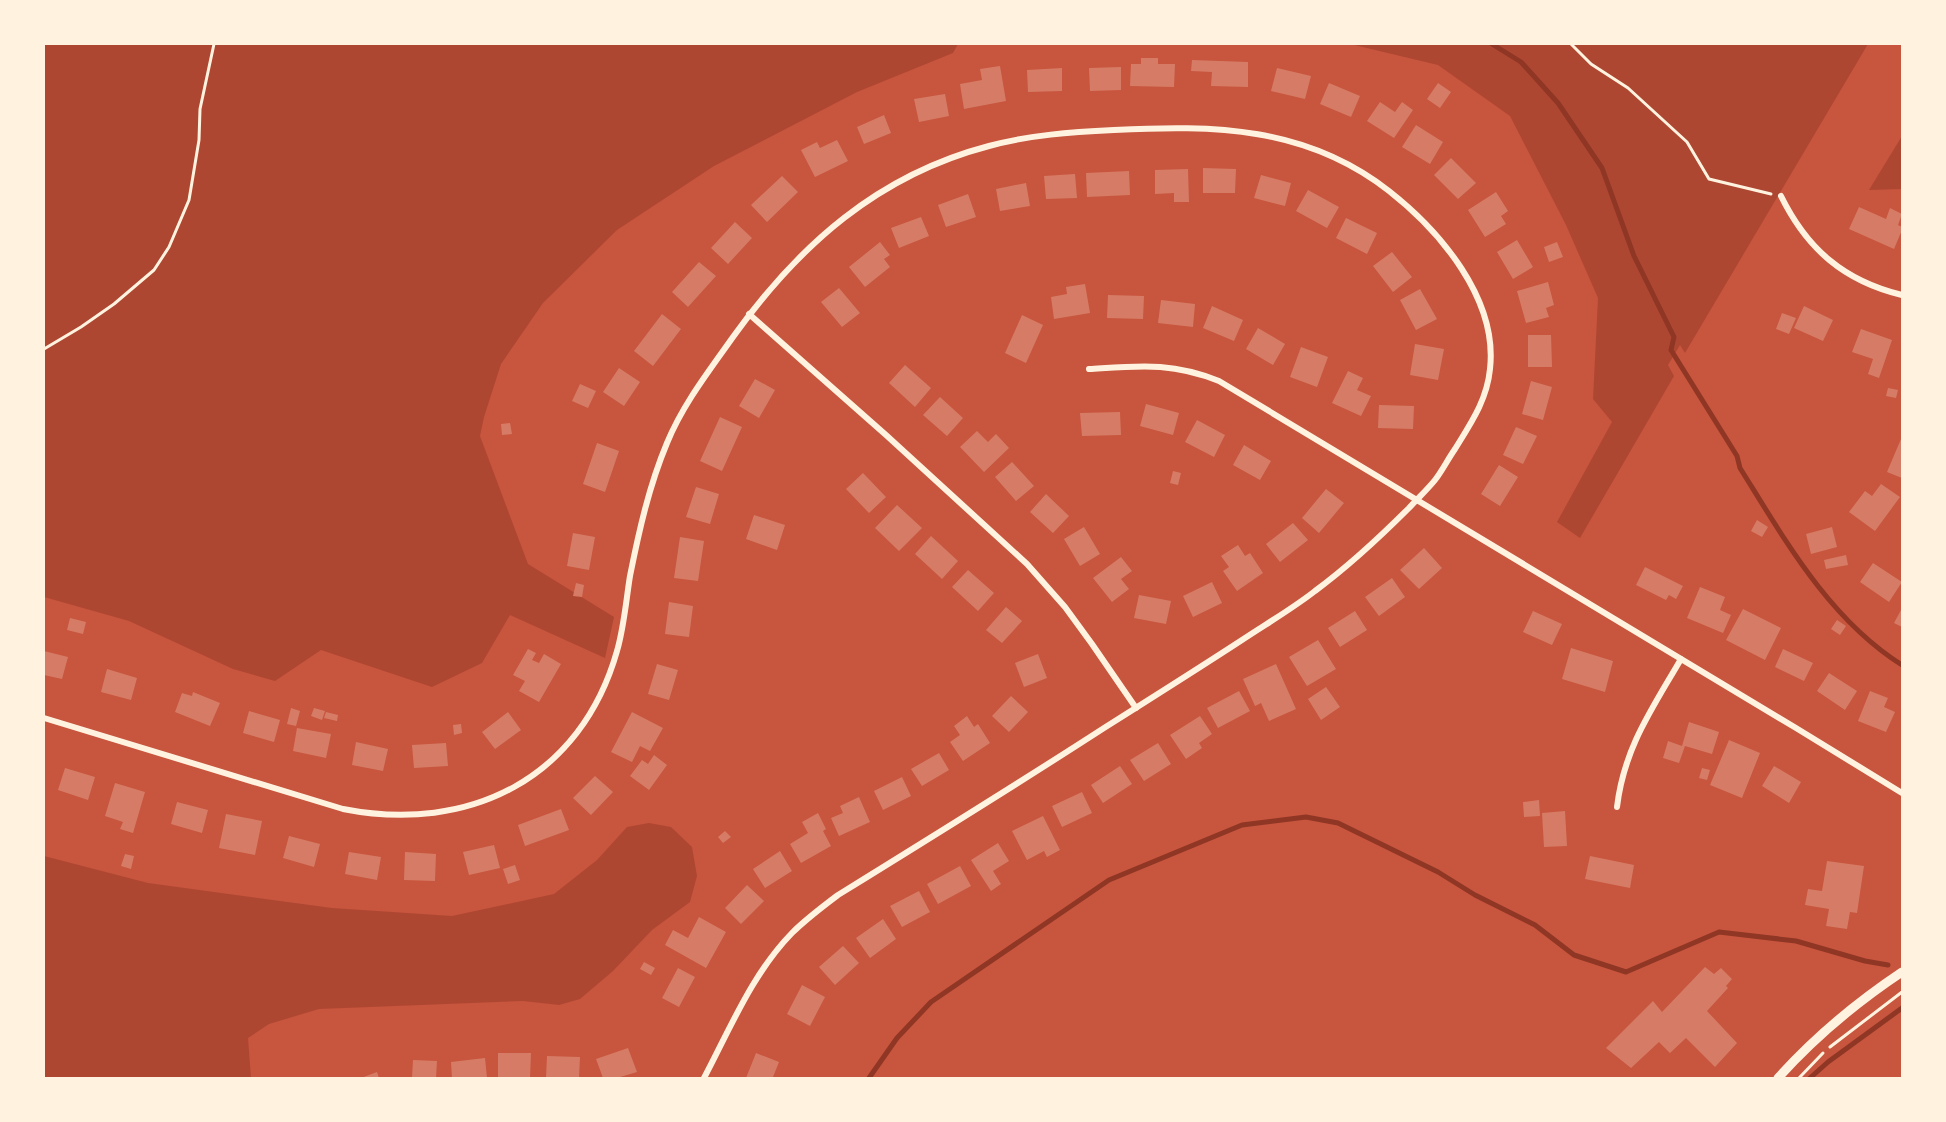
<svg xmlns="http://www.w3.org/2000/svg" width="1946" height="1122" viewBox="0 0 1946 1122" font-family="Commissioner,sans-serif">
	<rect width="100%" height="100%" fill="#c8553d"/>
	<g fill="#ae4732">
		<polygon points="44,44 958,44 953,53 857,92 714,166 617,230 543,303 501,364 484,417 480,436 528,564 614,617 605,658 510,615 482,663 432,687 321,650 275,681 233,669 129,621 44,597"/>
		<polygon points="1350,44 1868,44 1685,353 1680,345 1668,365 1674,376 1580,538 1557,522 1612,422 1593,399 1598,298 1566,225 1510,116 1438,65"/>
		<polygon points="1902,136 1902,189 1869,190"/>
		<polygon points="649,823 671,827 692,847 697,876 690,902 652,930 613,971 580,999 559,1005 523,1001 319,1009 269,1024 248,1038 251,1078 44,1078 44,856 148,883 332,908 452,916 554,894 597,860 627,827"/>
	</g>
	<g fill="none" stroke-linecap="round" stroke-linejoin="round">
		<g stroke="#8f3625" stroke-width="5">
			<path d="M 1492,44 L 1521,62 L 1558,103 L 1602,168 L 1634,256 L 1674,337 L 1671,350 L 1737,456 L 1740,468 C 1785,540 1829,619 1902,665"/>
			<polyline points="869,1078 897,1038 931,1002 1109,880 1242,825 1306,817 1338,823 1438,872 1475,895 1535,925 1574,955 1626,972 1719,932 1796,941 1865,961 1888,965"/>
			<polyline points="1810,1078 1828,1062 1902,1008"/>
		</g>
	</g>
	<g fill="#d67c66">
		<polygon points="1141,58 1158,58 1158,64 1175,64 1174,87 1130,86 1131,64 1141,64"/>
		<polygon points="1192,60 1248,62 1248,87 1211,86 1212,72 1191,71"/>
		<polygon points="1000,66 1006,101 964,109 960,84 982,80 980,69"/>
		<polygon points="1121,67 1121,90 1090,91 1089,68"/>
		<polygon points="1062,68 1062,91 1028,92 1027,70"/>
		<polygon points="1277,68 1311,76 1305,99 1271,91"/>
		<polygon points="1329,83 1360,96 1351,117 1320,104"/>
		<polygon points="1438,83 1451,92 1440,108 1427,99"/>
		<polygon points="945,94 949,116 919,122 914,99"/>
		<polygon points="1380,102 1395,112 1402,102 1413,110 1394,138 1367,121"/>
		<polygon points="884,115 891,133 864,144 857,127"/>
		<polygon points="1416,125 1443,142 1430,164 1402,147"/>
		<polygon points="837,140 848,161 815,177 801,150 817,142 820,148"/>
		<polygon points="1451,158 1476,183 1458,199 1434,175"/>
		<polygon points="1203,168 1236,169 1235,193 1203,193"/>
		<polygon points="1188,169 1189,202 1174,202 1174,193 1155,194 1155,170"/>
		<polygon points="1129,171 1130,195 1087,197 1086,173"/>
		<polygon points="1075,174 1077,198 1046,199 1044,176"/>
		<polygon points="1261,175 1291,183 1285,206 1254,198"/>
		<polygon points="782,176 798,192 767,222 751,205"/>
		<polygon points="1026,183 1030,206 1000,211 996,189"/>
		<polygon points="1308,190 1339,207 1327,228 1296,211"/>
		<polygon points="1496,192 1508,211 1501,216 1506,224 1485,237 1468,210"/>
		<polygon points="968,194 976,217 946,227 938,205"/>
		<polygon points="1859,207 1886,219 1890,208 1902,214 1898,225 1902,227 1902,230 1894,249 1849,229"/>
		<polygon points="921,217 929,236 899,248 891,228"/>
		<polygon points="1346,218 1377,233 1367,254 1336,238"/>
		<polygon points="735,222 752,238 728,264 711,248"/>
		<polygon points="1517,240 1533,267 1513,279 1497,252"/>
		<polygon points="880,242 890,255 884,259 890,267 865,287 849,267"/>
		<polygon points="1557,242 1563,257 1549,262 1544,247"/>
		<polygon points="1392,252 1412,277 1393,292 1373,266"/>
		<polygon points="699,262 716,276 688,307 672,292"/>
		<polygon points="1548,282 1554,305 1546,308 1549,317 1526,323 1517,291"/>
		<polygon points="1085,284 1090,313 1054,319 1051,297 1067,294 1066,287"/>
		<polygon points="839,288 860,313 842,327 821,302"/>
		<polygon points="1420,289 1437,319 1416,330 1400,300"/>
		<polygon points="1108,295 1144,296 1143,319 1107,318"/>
		<polygon points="1161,300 1195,304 1193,327 1158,323"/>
		<polygon points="1212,306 1243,320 1234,341 1203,328"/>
		<polygon points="1804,306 1833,320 1823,341 1794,328"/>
		<polygon points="1782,313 1796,318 1789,334 1776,329"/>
		<polygon points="662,314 681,329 653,366 634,351"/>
		<polygon points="1022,315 1043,325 1026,363 1005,353"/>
		<polygon points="1258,328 1285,344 1273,365 1246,349"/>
		<polygon points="1861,329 1892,340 1879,378 1868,374 1873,359 1852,352"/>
		<polygon points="1528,335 1551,335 1552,367 1528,367"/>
		<polygon points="1415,344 1444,349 1438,380 1410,375"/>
		<polygon points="1301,347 1328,357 1317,387 1290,377"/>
		<polygon points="905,365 931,388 915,407 889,383"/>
		<polygon points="619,368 640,382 624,406 603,392"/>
		<polygon points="1348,371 1363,378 1357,390 1371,396 1361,416 1332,403"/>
		<polygon points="755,379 775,390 759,418 739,406"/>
		<polygon points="1531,381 1552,387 1543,420 1522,414"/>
		<polygon points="580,384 596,391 588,408 572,401"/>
		<polygon points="1888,388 1898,390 1896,398 1886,396"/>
		<polygon points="940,397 963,418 947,436 923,415"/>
		<polygon points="1146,404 1179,413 1173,435 1140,426"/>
		<polygon points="1379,405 1414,406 1413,429 1378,428"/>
		<polygon points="1120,412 1121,435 1082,436 1080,413"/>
		<polygon points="720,417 742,427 722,471 700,461"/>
		<polygon points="1197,420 1225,435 1214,457 1185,442"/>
		<polygon points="510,423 512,434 502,435 501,424"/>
		<polygon points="1516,427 1537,436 1523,464 1503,455"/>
		<polygon points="977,431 988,442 996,434 1009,448 984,472 960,447"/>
		<polygon points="1901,439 1902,440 1902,478 1887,472"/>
		<polygon points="597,443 619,451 605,492 583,484"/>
		<polygon points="1244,445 1271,461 1260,480 1233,465"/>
		<polygon points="1012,462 1034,486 1016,501 995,477"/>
		<polygon points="1499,465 1518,477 1500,506 1481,494"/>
		<polygon points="1173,471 1181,473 1178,485 1170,483"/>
		<polygon points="863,473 886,497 869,513 846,489"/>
		<polygon points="1881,484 1900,497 1875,531 1849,512 1865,491 1872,496"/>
		<polygon points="696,487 719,494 710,524 686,517"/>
		<polygon points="1326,489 1344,503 1319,533 1302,518"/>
		<polygon points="1046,494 1069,516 1053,533 1030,512"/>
		<polygon points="897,505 922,528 899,551 875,528"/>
		<polygon points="754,515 785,525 777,550 746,539"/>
		<polygon points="1757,520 1768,527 1762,537 1751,531"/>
		<polygon points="1293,523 1308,540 1280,562 1266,544"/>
		<polygon points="1084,527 1100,554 1080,566 1064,539"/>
		<polygon points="1832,527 1837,547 1811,554 1806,534"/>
		<polygon points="573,533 595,537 589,570 567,566"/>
		<polygon points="931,536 958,561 942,579 915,554"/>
		<polygon points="680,537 704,541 698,581 674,578"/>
		<polygon points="1238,545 1245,556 1250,553 1263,573 1237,591 1223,571 1229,567 1221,556"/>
		<polygon points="1424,548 1442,568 1419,589 1400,570"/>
		<polygon points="1846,555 1848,565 1826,569 1824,560"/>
		<polygon points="1121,557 1132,571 1121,579 1129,589 1112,602 1093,578"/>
		<polygon points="1873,563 1902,582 1889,602 1860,582"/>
		<polygon points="1645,567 1683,586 1676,599 1669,595 1666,600 1636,585"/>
		<polygon points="968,570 994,593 978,611 952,587"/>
		<polygon points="1392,578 1405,597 1379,616 1365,597"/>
		<polygon points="1212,582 1222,603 1193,617 1183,596"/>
		<polygon points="576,583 584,585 582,597 573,596"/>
		<polygon points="1700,587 1725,597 1720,610 1731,615 1723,633 1687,618"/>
		<polygon points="1139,595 1171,601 1166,624 1134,618"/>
		<polygon points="669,602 693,606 689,637 665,634"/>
		<polygon points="1006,607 1022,621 1002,643 986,630"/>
		<polygon points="1743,609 1781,628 1765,660 1726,640"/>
		<polygon points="1901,610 1902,611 1902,627 1894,623"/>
		<polygon points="1355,611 1367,630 1340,647 1328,628"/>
		<polygon points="1533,611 1562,624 1552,645 1523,632"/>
		<polygon points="70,618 86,622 83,634 67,630"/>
		<polygon points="1837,620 1846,626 1840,635 1831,629"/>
		<polygon points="1318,640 1336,669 1307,686 1289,657"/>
		<polygon points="1571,648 1613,661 1605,692 1562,679"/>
		<polygon points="528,649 536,653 532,660 539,663 544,654 561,664 539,702 519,691 525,681 513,675"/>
		<polygon points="1783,649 1813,663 1804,681 1775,667"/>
		<polygon points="44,651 68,657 62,679 44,675"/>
		<polygon points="1038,654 1047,678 1024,687 1015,663"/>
		<polygon points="657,664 678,670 669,700 648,694"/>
		<polygon points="1276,664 1296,709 1269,721 1261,703 1255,706 1243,679"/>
		<polygon points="107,669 137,678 131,700 101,692"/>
		<polygon points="1829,673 1857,691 1845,710 1817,691"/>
		<polygon points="1326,687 1340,707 1321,720 1308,699"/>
		<polygon points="1239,691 1250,711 1218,728 1207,708"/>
		<polygon points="1870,691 1888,698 1884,707 1895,712 1886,732 1858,721"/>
		<polygon points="193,692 220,703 210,726 175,712 182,693 192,696"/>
		<polygon points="1011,696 1028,712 1009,732 992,716"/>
		<polygon points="291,708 300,711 296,726 287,724"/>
		<polygon points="314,708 325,711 322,720 311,716"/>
		<polygon points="249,711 280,720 274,742 243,733"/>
		<polygon points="326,712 338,715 337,721 324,718"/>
		<polygon points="508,712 521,730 495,749 482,732"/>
		<polygon points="632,712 663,728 650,751 640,746 632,762 611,752"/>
		<polygon points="967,716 974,727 978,724 990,743 963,761 950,742 960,735 954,726"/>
		<polygon points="1200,716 1212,734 1199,743 1202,748 1186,759 1170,735"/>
		<polygon points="1689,722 1719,732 1712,754 1685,746 1679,763 1663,758 1668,741 1682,746"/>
		<polygon points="461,724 462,733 454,735 453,725"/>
		<polygon points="297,728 331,734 326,758 293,751"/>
		<polygon points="1729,740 1760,753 1742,798 1710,785"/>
		<polygon points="356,742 388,749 383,771 352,765"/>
		<polygon points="446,743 448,766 414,768 412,745"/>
		<polygon points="1158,743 1171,764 1144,781 1130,760"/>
		<polygon points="939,753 949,770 922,786 911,769"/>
		<polygon points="654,755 667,765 649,790 630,776 642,760 648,764"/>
		<polygon points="1120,766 1132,784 1103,803 1091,785"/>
		<polygon points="1774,766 1801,782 1789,803 1762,786"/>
		<polygon points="65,768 95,777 88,800 58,790"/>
		<polygon points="1702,768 1710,770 1707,780 1699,778"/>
		<polygon points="595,776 613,792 591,815 573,798"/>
		<polygon points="902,777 911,796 883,810 874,791"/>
		<polygon points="115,783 145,792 133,833 120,829 123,822 105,816"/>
		<polygon points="1082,792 1092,813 1062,827 1052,806"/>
		<polygon points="859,797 870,822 839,836 831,818 843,813 840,806"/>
		<polygon points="1539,800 1540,816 1524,817 1523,802"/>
		<polygon points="177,802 208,810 202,833 171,824"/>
		<polygon points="561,809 569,830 525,846 518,825"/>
		<polygon points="1565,811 1567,846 1544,847 1542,813"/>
		<polygon points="818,813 826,829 823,831 831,846 801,863 790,844 808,833 802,822"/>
		<polygon points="226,814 262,821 255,855 219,848"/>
		<polygon points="1043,816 1060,850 1047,857 1044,851 1027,860 1012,831"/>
		<polygon points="725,831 731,837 723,843 718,837"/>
		<polygon points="289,836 320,844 314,867 283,858"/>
		<polygon points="998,843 1009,861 993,871 1001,884 991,891 971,860"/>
		<polygon points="494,845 500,868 469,875 463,852"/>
		<polygon points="780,851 792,871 765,888 753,869"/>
		<polygon points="349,852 381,857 377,880 345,874"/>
		<polygon points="405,852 436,854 435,881 404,880"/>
		<polygon points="125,854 134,856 131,869 121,866"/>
		<polygon points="1590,856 1634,865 1630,888 1585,879"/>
		<polygon points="1827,861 1864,866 1857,913 1850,912 1847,929 1826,926 1829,909 1805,905 1808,889 1822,891"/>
		<polygon points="515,865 520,880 508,884 503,869"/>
		<polygon points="960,866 971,886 938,904 927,884"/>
		<polygon points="747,885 764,901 741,924 725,908"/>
		<polygon points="919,891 930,912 902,927 890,906"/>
		<polygon points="699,917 726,932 706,968 665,945 673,930 688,938"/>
		<polygon points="883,919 896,939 870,958 856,938"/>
		<polygon points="843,946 859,963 835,985 819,967"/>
		<polygon points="644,962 655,968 651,975 640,969"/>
		<polygon points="1705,967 1714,974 1721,968 1732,979 1726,986 1728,988 1707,1011 1737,1043 1715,1067 1686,1038 1670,1053 1659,1042 1631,1068 1606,1048 1653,1001 1662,1012"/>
		<polygon points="678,968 695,977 679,1007 662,998"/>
		<polygon points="802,985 825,997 810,1026 787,1014"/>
		<polygon points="628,1048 637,1072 617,1078 603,1078 596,1059"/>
		<polygon points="498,1053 531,1053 530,1078 498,1078"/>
		<polygon points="756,1053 779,1062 773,1077 778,1078 746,1078"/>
		<polygon points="547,1056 580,1057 579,1078 546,1078"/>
		<polygon points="485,1058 487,1078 452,1078 451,1062"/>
		<polygon points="413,1060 437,1061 436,1078 412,1078"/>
		<polygon points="377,1072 379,1078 361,1078"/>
	</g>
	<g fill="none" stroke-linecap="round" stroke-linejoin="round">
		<g stroke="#fff3e0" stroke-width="3">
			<polyline points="1571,44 1591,64 1628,88 1687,142 1709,179 1771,194"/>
			<polyline points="44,349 81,327 114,304 154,270 169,247 189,200 199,140 200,109 214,44"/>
			<polyline points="1830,1047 1902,992"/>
			<polyline points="1799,1078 1823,1053"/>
		</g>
		<g stroke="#fff3e0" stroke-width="6">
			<path d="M 1781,196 C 1807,249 1844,281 1902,295"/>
			<polyline points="749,314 886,435 1027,564 1065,607 1092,644 1136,708"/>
			<path d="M 1089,369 C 1140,366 1171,362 1219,381 L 1796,728 L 1902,793"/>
			<path d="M 44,718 L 343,809 C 470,834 581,778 617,651 C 624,627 626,601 630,576 C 639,531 649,486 667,443 C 683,404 709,371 733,337 C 799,245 878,175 989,146 C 1029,135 1072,132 1114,130 C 1214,125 1306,126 1389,191 C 1440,231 1498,299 1490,369 C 1487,400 1471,423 1455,449 C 1448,459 1442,471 1435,480 C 1427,490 1417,499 1409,508 C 1380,537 1349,566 1315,591 C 1292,609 1266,624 1242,640 C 1196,670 1150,699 1104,728 C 1016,785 927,840 838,895 C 822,907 806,919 792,933 C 752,974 730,1029 704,1078"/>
			<path d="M 1617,807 C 1624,748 1652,709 1681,659"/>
		</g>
		<path stroke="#fff3e0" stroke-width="9" d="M 1778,1078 C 1814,1038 1857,1002 1902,972"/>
	</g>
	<rect width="1946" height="1122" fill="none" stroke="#fff3e0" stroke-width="90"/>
</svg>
